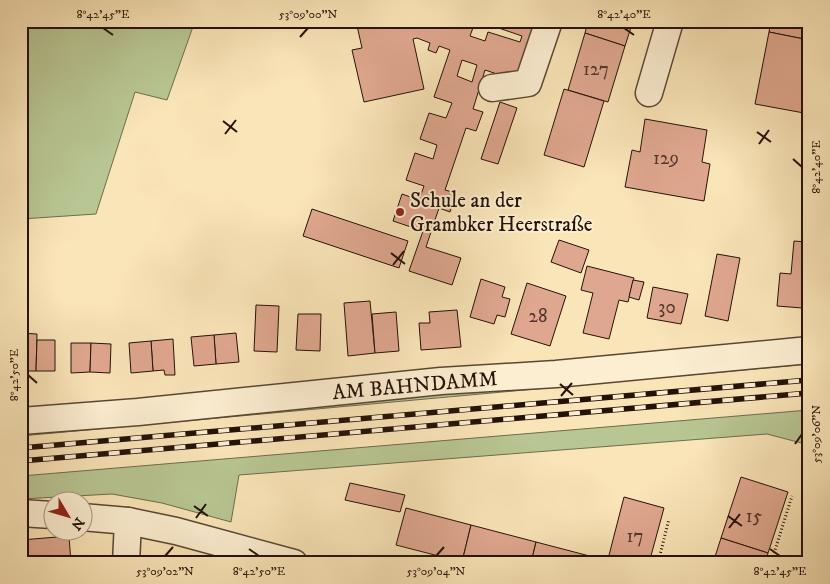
<svg xmlns="http://www.w3.org/2000/svg" width="830" height="584" viewBox="0 0 830 584" font-family="'IM FELL DW Pica',serif">
	<rect width="100%" height="100%" fill="#fae5b8"/>
	<filter id="stains"><feTurbulence type="fractalNoise" baseFrequency=".004" numOctaves="4"/><feColorMatrix values="0 0 0 0 .2 0 0 0 0 .09 0 0 0 0 .02 0 0 0 .5 -.17"/></filter>
	<radialGradient id="worn" r=".72"><stop offset=".6" stop-color="#630" stop-opacity="0"/><stop offset="1" stop-color="#630" stop-opacity=".3"/></radialGradient>
	<g fill="#b8c693" stroke="#6e6c4e">
		<polygon points="21,21 195,21 167,100 135,92 96,214 21,219"/>
		<polygon points="809,357 809,364 21,436 21,430"/>
		<polygon points="809,410 809,445 767,434 239,475 231,522 162,503 112,494 21,499 21,476"/>
	</g>
	<g fill="#dfa78f" stroke="#251108" fill-rule="evenodd">
		<path d="M 356,21 L 463,21 L 474,25 L 470,36 L 485,41 L 488,32 L 520,42 L 522,36 L 490,25 L 492,21 L 535,21 L 515,80 L 485,70 L 473,109 L 483,112 L 476,131 L 466,128 L 445,190 L 456,193 L 450,212 L 439,208 L 426,247 L 461,258 L 452,285 L 409,271 L 423,231 L 393,221 L 402,194 L 419,200 L 424,186 L 406,180 L 415,153 L 433,159 L 437,145 L 420,139 L 429,113 L 446,118 L 452,103 L 434,97 L 450,50 L 439,46 L 436,53 L 428,50 L 430,43 L 417,38 L 413,39 L 424,89 L 364,102 L 352,50 L 362,48 ZM 462,60 L 477,65 L 472,82 L 457,76 Z"/>
		<polygon points="588,21 633,21 625,46 585,33"/>
		<polygon points="771,21 809,21 809,40 769,32"/>
		<polygon points="769,32 809,40 809,89 804,113 755,104"/>
		<polygon points="585,33 625,46 608,102 568,90"/>
		<polygon points="564,89 604,101 584,167 544,155"/>
		<polygon points="500,102 517,108 498,164 481,159"/>
		<polygon points="645,119 707,130 702,162 710,164 704,201 625,187 632,150 640,152"/>
		<polygon points="312,209 408,241 399,268 303,236"/>
		<polygon points="559,240 589,250 581,273 551,262"/>
		<polygon points="794,241 807,242 802,308 777,306 780,273 791,274"/>
		<polygon points="717,254 740,258 728,321 705,316"/>
		<polygon points="805,263 809,263 809,309 802,308"/>
		<polygon points="587,266 634,278 628,302 619,300 609,339 583,333 593,293 581,290"/>
		<polygon points="481,279 505,287 502,297 510,299 505,317 497,315 494,324 470,317"/>
		<polygon points="633,280 644,282 639,300 629,297"/>
		<polygon points="527,283 566,296 550,346 511,334"/>
		<polygon points="653,287 688,294 681,324 647,318"/>
		<polygon points="370,301 375,353 348,356 344,303"/>
		<polygon points="256,305 279,306 277,352 254,351"/>
		<polygon points="457,310 461,347 421,350 419,323 430,323 429,312"/>
		<polygon points="396,312 399,351 375,353 372,314"/>
		<polygon points="298,314 321,314 320,351 296,350"/>
		<polygon points="21,333 37,334 36,371 21,371"/>
		<polygon points="236,333 239,362 216,364 214,335"/>
		<polygon points="214,335 216,364 194,366 191,337"/>
		<polygon points="173,339 175,375 165,375 164,370 153,371 151,341"/>
		<polygon points="37,340 55,340 55,371 36,371"/>
		<polygon points="151,341 153,371 131,373 129,343"/>
		<polygon points="71,343 91,343 90,372 71,373"/>
		<polygon points="91,343 111,344 110,373 90,372"/>
		<polygon points="741,477 788,492 768,553 721,538"/>
		<polygon points="350,483 405,495 400,512 345,500"/>
		<polygon points="624,497 664,508 649,563 607,563"/>
		<polygon points="406,508 471,525 462,562 396,545"/>
		<polygon points="471,525 536,542 531,563 462,562"/>
		<polygon points="69,536 71,563 21,563 21,540"/>
		<polygon points="721,538 768,553 765,563 713,563"/>
		<polygon points="536,542 601,559 600,563 531,563"/>
	</g>
	<g fill="none" stroke-linecap="round" stroke-linejoin="round">
		<g stroke="#5a4634" stroke-width="29">
			<g id="minor">
				<polyline points="492,88 528,83 549,21"/>
				<polyline points="649,93 670,21"/>
				<polyline points="21,421 138,412 441,381 556,374 809,350"/>
				<polyline points="21,513 52,515"/>
				<polyline points="82,517 128,521 176,531 294,563"/>
				<polyline points="126,563 128,521"/>
			</g>
		</g>
		<g stroke="#251108" stroke-width="3" stroke-dasharray="1 2.5" stroke-linecap="butt">
			<polyline points="658,563 669,519"/>
			<polyline points="771,563 792,496"/>
		</g>
		<use href="#minor" stroke="#fceed1" stroke-width="26"/>
		<g stroke="#251108" stroke-width="5.5">
			<g id="rail">
				<polyline points="21,448 809,380"/>
				<polyline points="21,461 809,393"/>
			</g>
		</g>
		<use href="#rail" stroke="#fceed1" stroke-width="4" stroke-dasharray="11" stroke-linecap="butt"/>
	</g>
	<path fill="none" stroke="#251108" stroke-width="2" d="M 103,28 L 113,35M 624,28 L 634,35M 300,37 L 308,28M 223,121 L 237,132M 757,132 L 771,142M 225,134 L 236,120M 759,144 L 769,130M 793,159 L 802,167M 391,253 L 405,264M 393,265 L 404,251M 28,375 L 37,383M 560,384 L 573,395M 561,396 L 572,383M 795,444 L 802,434M 194,506 L 208,516M 728,516 L 742,526M 196,518 L 206,504M 729,528 L 740,514M 249,549 L 259,556M 770,549 L 780,556M 165,556 L 173,547M 436,556 L 444,547"/>
	<circle fill="#8f2418" stroke="#fceed1" stroke-width="2" cx="400" cy="212" r="5"/>
	<g text-anchor="middle" stroke-width="4" stroke-linejoin="round" paint-order="stroke">
		<g font-size="19" fill="#54362a">
			<text x="596" y="75">127</text>
			<text x="666" y="164">129</text>
			<text x="667" y="313">30</text>
			<text x="538" y="322">28</text>
			<text x="754" y="522">15</text>
			<text x="635" y="542">17</text>
		</g>
		<g font-size="21" fill="#251108" stroke="#fceed1" text-anchor="start">
			<text x="410" y="207">Schule an der<tspan x="410" dy="24">Grambker Heerstraße</tspan></text>
		</g>
		<g font-size="21" fill="#251108" stroke="#fceed1">
			<text transform="translate(415 385) rotate(-5)" y="7">AM BAHNDAMM</text>
		</g>
	</g>
	<rect width="830" height="584" fill="none" stroke="#fae5b8" stroke-width="55"/>
	<g transform="translate(68 516) rotate(128)"><circle r="24" fill="#fceed1" stroke="#a69681"/>
	<path d="M0-4L9 19L0 12L-9 19Z" fill="#8f2418"/>
	<text y="-8" font-size="14" font-weight="bold" text-anchor="middle" fill="#251108">N</text>
	</g>
	<rect x="28" y="28" width="774" height="528" fill="none" stroke="#251108" stroke-width="2"/>
	<g font-size="12" text-anchor="middle" fill="#251108">
		<text x="103" y="18">8°42'45"E</text>
		<text x="308" y="18">53°09'00"N</text>
		<text x="624" y="18">8°42'40"E</text>
		<text transform="translate(816 167) rotate(-90)" y="4">8°42'40"E</text>
		<text transform="translate(14 375) rotate(-90)" y="4">8°42'50"E</text>
		<text transform="translate(816 434) rotate(-90)" y="4">53°09'06"N</text>
		<text x="165" y="575">53°09'02"N</text>
		<text x="259" y="575">8°42'50"E</text>
		<text x="436" y="575">53°09'04"N</text>
		<text x="780" y="575">8°42'45"E</text>
	</g>
	<rect width="100%" height="100%" filter="url(#stains)"/>
	<rect width="100%" height="100%" fill="url(#worn)"/>
</svg>
